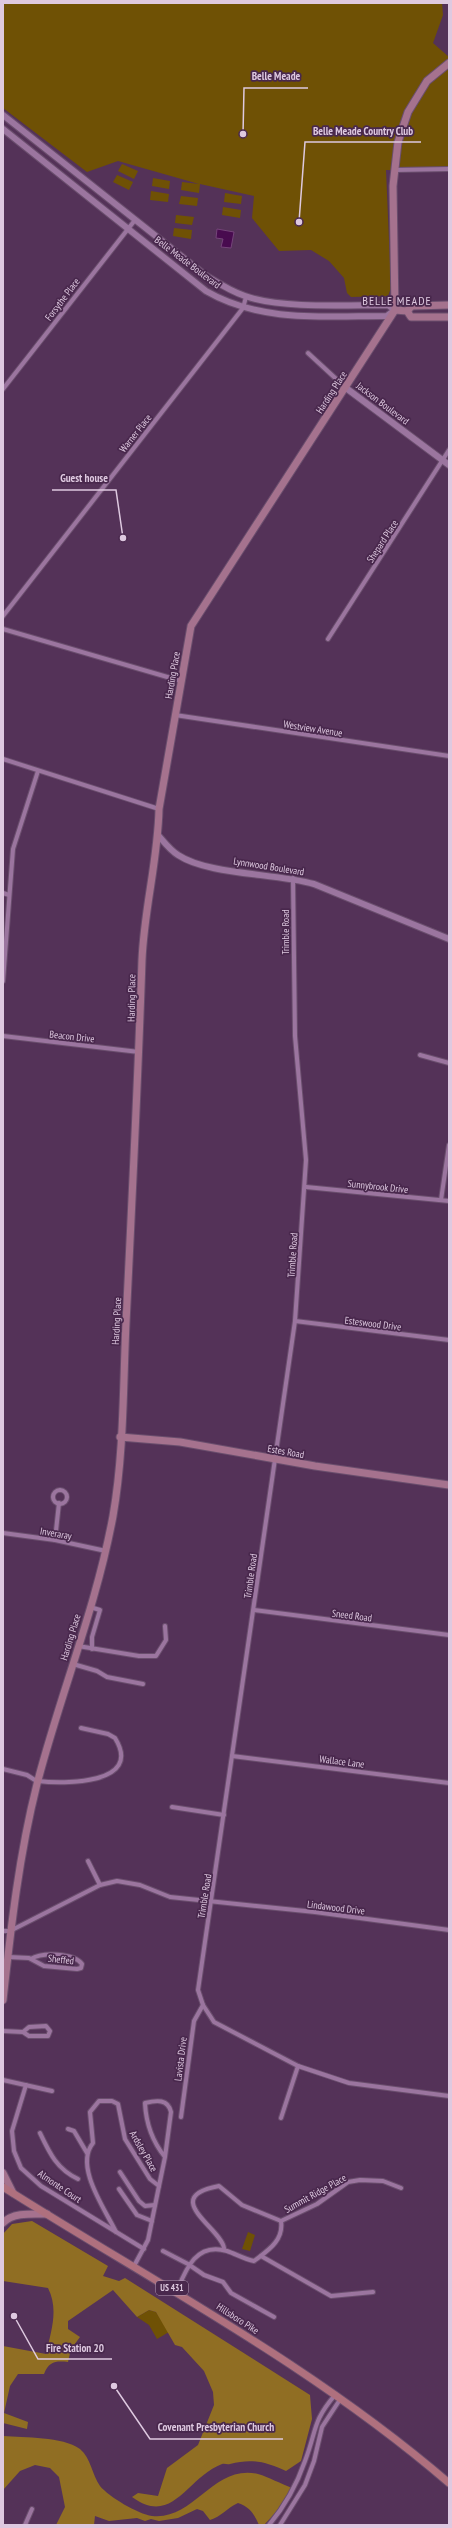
<svg xmlns="http://www.w3.org/2000/svg" width="452" height="2528" viewBox="0 0 452 2528" font-family="'PT Sans Narrow',sans-serif">
	<rect width="100%" height="100%" fill="#543258"/>
	<g fill="#6f5105">
		<polygon points="3,3 442,3 443,15 433,43 449,57 449,172 386,170 391,288 388,296 351,297 347,293 344,278 329,261 311,250 279,251 252,218 254,196 200,184 199,193 181,190 182,182 199,184 118,161 87,172 3,108"/>
		<polygon points="122,164 138,171 134,179 118,171"/>
		<polygon points="117,175 133,182 129,190 113,182"/>
		<polygon points="153,178 170,181 169,189 152,186"/>
		<polygon points="151,191 169,194 168,202 150,200"/>
		<polygon points="225,193 242,196 241,204 224,202"/>
		<polygon points="181,196 198,198 197,206 179,204"/>
		<polygon points="223,207 241,210 240,218 222,215"/>
		<polygon points="176,215 194,217 192,225 175,223"/>
		<polygon points="174,228 192,230 191,239 173,236"/>
		<polygon points="248,2232 255,2235 250,2251 242,2249"/>
		<polygon points="149,2310 156,2312 169,2332 157,2339 149,2325 137,2317"/>
	</g>
	<g fill="#906e23">
		<path d="M 32,2221 L 108,2266 L 103,2276 L 119,2281 L 125,2278 L 310,2395 L 312,2419 L 301,2461 L 286,2471 C 266,2462 252,2458 230,2464 C 227,2465 225,2463 222,2464 C 187,2477 173,2527 132,2497 L 138,2493 L 158,2496 L 167,2468 L 198,2445 L 214,2405 L 213,2392 L 204,2371 L 182,2347 L 175,2345 L 156,2312 L 149,2310 L 137,2317 L 113,2290 L 68,2321 L 68,2329 L 80,2337 L 71,2349 L 68,2362 C 56,2361 49,2361 44,2374 L 18,2374 L 10,2386 L 4,2413 L 28,2422 L 27,2429 L 3,2423 L 3,2346 L 46,2354 C 51,2331 59,2310 48,2288 L 3,2281 L 3,2234 L 12,2224 Z"/>
		<path d="M 3,2436 C 25,2438 62,2436 80,2449 C 91,2458 92,2475 100,2486 C 109,2497 138,2514 152,2516 C 194,2521 213,2464 258,2474 C 269,2477 281,2484 292,2488 L 276,2512 L 264,2525 L 259,2525 C 254,2514 250,2507 238,2503 C 227,2508 221,2517 210,2520 L 203,2511 L 197,2509 L 178,2518 L 159,2521 L 151,2519 L 145,2521 L 137,2518 L 109,2521 L 95,2516 L 94,2525 L 56,2525 L 65,2507 L 59,2477 L 50,2468 L 35,2465 L 20,2471 L 3,2490 Z"/>
	</g>
	<polygon fill="#480b4f" stroke="#75447a" points="217,229 234,232 231,248 221,247 223,239 216,238"/>
	<g fill="none" stroke-linecap="round" stroke-linejoin="round">
		<g stroke="#6a4e6d" stroke-width="6">
			<g id="minor">
				<polyline points="394,170 449,169"/>
				<polyline points="308,353 346,388"/>
				<polyline points="3,389 135,220"/>
				<polyline points="3,616 243,308 246,297"/>
				<polyline points="3,629 181,681"/>
				<polyline points="328,639 449,450"/>
				<polyline points="175,715 449,756"/>
				<polyline points="3,759 159,809"/>
				<polyline points="293,878 295,1036 306,1160 295,1321 198,1990 203,2005 214,2022 298,2066 349,2083 449,2096"/>
				<polyline points="3,893 9,895"/>
				<polyline points="3,981 13,849 38,771"/>
				<polyline points="3,1036 139,1052"/>
				<polyline points="420,1055 449,1063"/>
				<polyline points="306,1187 449,1201"/>
				<polyline points="441,1200 449,1145"/>
				<polyline points="295,1321 449,1340"/>
				<circle cx="60" cy="1497" r="7"/>
				<polyline points="3,1533 55,1540 106,1551"/>
				<polyline points="55,1540 59,1503"/>
				<polyline points="90,1607 100,1610 92,1637 92,1649"/>
				<polyline points="254,1610 449,1635"/>
				<polyline points="78,1646 139,1656 156,1656 166,1640 165,1626"/>
				<polyline points="73,1664 97,1671 107,1677 143,1684"/>
				<polyline points="232,1756 449,1783"/>
				<polyline points="3,1769 27,1775 38,1782"/>
				<path d="M 38,1781 C 63,1784 144,1785 115,1738 L 108,1734 L 81,1728"/>
				<polyline points="172,1807 224,1815"/>
				<polyline points="88,1861 100,1885"/>
				<polyline points="3,1931 10,1931 100,1885 117,1881 140,1885 170,1897 315,1912 449,1930"/>
				<path d="M 8,1957 L 29,1958 L 44,1966 L 77,1969 L 81,1968 L 82,1964 C 74,1953 42,1952 31,1959"/>
				<polyline points="3,2031 23,2032 29,2036 48,2036 50,2031 46,2026 29,2027 23,2032"/>
				<polyline points="3,2080 52,2091"/>
				<polyline points="26,2085 12,2131 14,2151 21,2168 41,2186 144,2249"/>
				<polyline points="181,2117 194,2021 203,2005"/>
				<polyline points="281,2118 298,2066"/>
				<polyline points="68,2129 74,2131 87,2153"/>
				<path d="M 40,2133 C 50,2154 57,2169 78,2179"/>
				<polyline points="120,2172 139,2201 145,2206 155,2205"/>
				<path d="M 159,2186 L 165,2157 C 152,2141 146,2124 145,2103 C 157,2100 168,2099 171,2112 L 165,2157"/>
				<polyline points="119,2189 137,2215 152,2221"/>
				<path d="M 116,2232 C 105,2209 74,2166 93,2143 L 90,2112 L 99,2101 L 112,2101 L 118,2104 L 125,2139 L 150,2179 L 159,2186 L 148,2240 L 134,2266"/>
				<path d="M 223,2250 L 224,2248 C 221,2228 159,2197 219,2186 L 242,2205 L 281,2221"/>
				<polyline points="163,2251 188,2264 204,2275 223,2282 231,2293 274,2317"/>
				<polyline points="261,2256 331,2296 373,2292"/>
				<path d="M 177,2291 C 186,2268 197,2242 227,2251 C 236,2254 244,2259 254,2261 C 267,2251 284,2241 281,2221 L 317,2204 L 348,2182 L 360,2180 L 383,2181 L 401,2188"/>
				<polyline points="25,2525 32,2509"/>
				<path d="M 269,2525 C 285,2506 297,2484 305,2461 C 317,2430 312,2422 335,2395"/>
				<polyline points="280,2525 305,2485 314,2461 322,2427 341,2398"/>
			</g>
		</g>
		<g stroke="#6a4e6d" stroke-width="8">
			<g id="tertiary">
				<path d="M 3,115 L 205,275 C 218,283 230,291 245,296 C 281,309 348,305 388,305 L 395,310 L 387,316 C 325,316 261,323 206,291 L 3,129"/>
				<polyline points="346,388 449,465"/>
				<path d="M 158,835 C 164,842 170,850 178,855 C 208,875 275,873 314,884 L 449,939"/>
			</g>
		</g>
		<g stroke="#6a4e6d" stroke-width="9">
			<g id="secondary">
				<polyline points="395,310 407,311 411,317 449,317"/>
				<polyline points="407,311 412,306 449,305"/>
				<polyline points="120,1437 180,1442 315,1466 449,1485"/>
				<path d="M 3,2000 C 11,1927 19,1855 37,1784 C 60,1695 96,1608 113,1516 C 124,1453 123,1387 126,1323 C 132,1202 138,1081 142,960 C 144,909 158,860 159,809 L 191,626 L 395,310 L 393,186 L 398,142 L 408,112 L 427,81 L 449,63"/>
				<polyline points="3,2173 13,2193"/>
				<path d="M 3,2223 C 13,2212 33,2214 47,2214"/>
			</g>
		</g>
		<g stroke="#6a4e6d" stroke-width="9">
			<path id="primary" d="M 3,2187 C 155,2283 312,2365 449,2483"/>
		</g>
		<use href="#minor" stroke="#9b759f" stroke-width="4"/>
		<use href="#tertiary" stroke="#9b759f" stroke-width="6"/>
		<use href="#secondary" stroke="#a5728e" stroke-width="7"/>
		<use href="#primary" stroke="#af707e" stroke-width="7"/>
	</g>
	<g text-anchor="middle" stroke-width="3.5" stroke-linejoin="round" paint-order="stroke">
		<rect fill="#49284d" stroke="#b199b4" stroke-width="1" x="156" y="2281" width="32" height="14" rx="3"/>
		<g font-size="9" font-weight="bold" fill="#dec9e0">
			<text x="172" y="2291">US 431</text>
		</g>
		<g font-size="10" fill="#dec9e0" stroke="#49284d">
			<text transform="translate(188 262) rotate(37)" y="4">Belle Meade Boulevard</text>
			<text transform="translate(62 299) rotate(-53)" y="4">Forsythe Place</text>
			<text transform="translate(331 392) rotate(-57)" y="4">Harding Place</text>
			<text transform="translate(383 403) rotate(37)" y="4">Jackson Boulevard</text>
			<text transform="translate(135 433) rotate(-52)" y="4">Warner Place</text>
			<text transform="translate(382 541) rotate(-57)" y="4">Shepard Place</text>
			<text transform="translate(172 675) rotate(-80)" y="4">Harding Place</text>
			<text transform="translate(313 728) rotate(9)" y="4">Westview Avenue</text>
			<text transform="translate(269 866) rotate(9)" y="4">Lynnwood Boulevard</text>
			<text transform="translate(285 932) rotate(-90)" y="4">Trimble Road</text>
			<text transform="translate(131 998) rotate(-89)" y="4">Harding Place</text>
			<text transform="translate(72 1036) rotate(6)" y="4">Beacon Drive</text>
			<text transform="translate(378 1186) rotate(6)" y="4">Sunnybrook Drive</text>
			<text transform="translate(292 1255) rotate(-86)" y="4">Trimble Road</text>
			<text transform="translate(116 1321) rotate(-87)" y="4">Harding Place</text>
			<text transform="translate(373 1323) rotate(7)" y="4">Esteswood Drive</text>
			<text transform="translate(286 1451) rotate(10)" y="4">Estes Road</text>
			<text transform="translate(56 1533) rotate(10)" y="4">Inveraray</text>
			<text transform="translate(250 1576) rotate(-82)" y="4">Trimble Road</text>
			<text transform="translate(352 1615) rotate(7)" y="4">Sneed Road</text>
			<text transform="translate(70 1637) rotate(-73)" y="4">Harding Place</text>
			<text transform="translate(342 1761) rotate(7)" y="4">Wallace Lane</text>
			<text transform="translate(204 1896) rotate(-81)" y="4">Trimble Road</text>
			<text transform="translate(336 1907) rotate(7)" y="4">Lindawood Drive</text>
			<text transform="translate(61 1959) rotate(6)" y="4">Sheffed</text>
			<text transform="translate(180 2059) rotate(-83)" y="4">Lavista Drive</text>
			<text transform="translate(144 2151) rotate(60)" y="4">Ardsley Place</text>
			<text transform="translate(60 2186) rotate(34)" y="4">Almonte Court</text>
			<text transform="translate(315 2193) rotate(-29)" y="4">Summit Ridge Place</text>
			<text transform="translate(238 2318) rotate(33)" y="4">Hillsboro Pike</text>
		</g>
		<g font-size="12" letter-spacing="1" fill="#dec9e0" stroke="#49284d">
			<text x="397" y="305">BELLE MEADE</text>
		</g>
	</g>
	<path fill="none" stroke="#dec9e0" stroke-width="1.5" d="M243 134L244 88H308M299 222L305 142H421M123 538L116 490H52M14 2316L38 2359H112M114 2386L150 2439H283"/>
	<g fill="#dec9e0" stroke="#49284d" stroke-width="1.5">
		<circle cx="243" cy="134" r="4"/>
		<circle cx="299" cy="222" r="4"/>
		<circle cx="123" cy="538" r="4"/>
		<circle cx="14" cy="2316" r="4"/>
		<circle cx="114" cy="2386" r="4"/>
	</g>
	<g font-size="11" text-anchor="middle" font-weight="bold" fill="#dec9e0" stroke="#49284d" stroke-width="3.5" stroke-linejoin="round" paint-order="stroke">
		<text x="276" y="80">Belle Meade</text>
		<text x="363" y="135">Belle Meade Country Club</text>
		<text x="84" y="482">Guest house</text>
		<text x="75" y="2352">Fire Station 20</text>
		<text x="216" y="2431">Covenant Presbyterian Church</text>
	</g>
	<rect width="452" height="2528" fill="none" stroke="#dec9e0" stroke-width="8"/>
</svg>
